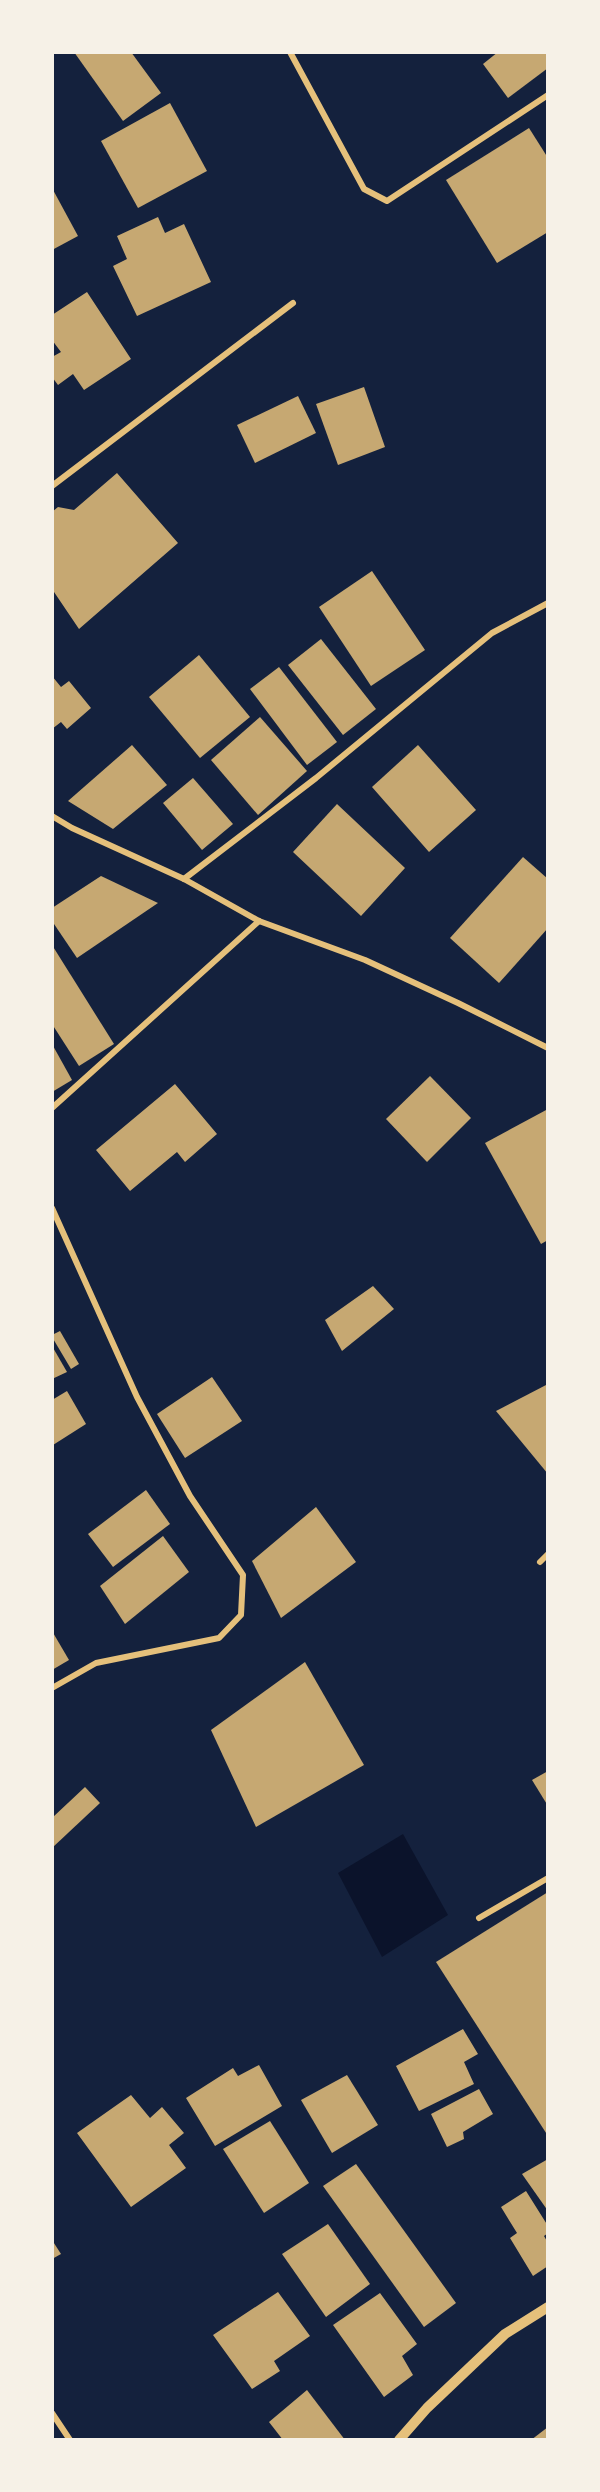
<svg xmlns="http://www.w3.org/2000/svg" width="600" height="2492" viewBox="0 0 600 2492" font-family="Lora,serif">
	<rect width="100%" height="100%" fill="#14213d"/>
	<polygon fill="#0b132b" points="403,1834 448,1915 382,1957 338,1873"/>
	<g fill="#c6a872">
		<polygon points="74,52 131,52 161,93 123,121"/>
		<polygon points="498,52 548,52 548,68 508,98 483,64"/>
		<polygon points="170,103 207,171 138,208 101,141"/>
		<polygon points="529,128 548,158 548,232 497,263 446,180"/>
		<polygon points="52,188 78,236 52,250"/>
		<polygon points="158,217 165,233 184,224 211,282 137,316 113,266 127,259 117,236"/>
		<polygon points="87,292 131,359 84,390 73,374 58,385 52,377 52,357 61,352 52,340 52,315"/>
		<polygon points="364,387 385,447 338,465 316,404"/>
		<polygon points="298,396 316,433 255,463 237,425"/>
		<polygon points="117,473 178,543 79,629 52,589 52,512 58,507 74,510"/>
		<polygon points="372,571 425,650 371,686 319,607"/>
		<polygon points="321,639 376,709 343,735 288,665"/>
		<polygon points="199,655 250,717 200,758 149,697"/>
		<polygon points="279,667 337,742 307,765 250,689"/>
		<polygon points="52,676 61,687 69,681 91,708 67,729 61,722 52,729"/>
		<polygon points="260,717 307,771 258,815 211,760"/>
		<polygon points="132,745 167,785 113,829 68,801"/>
		<polygon points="418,745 476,810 429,852 372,787"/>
		<polygon points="193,778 233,824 202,850 163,803"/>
		<polygon points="337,804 405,868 361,916 293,852"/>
		<polygon points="523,857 548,879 548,928 499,983 450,938"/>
		<polygon points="101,876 158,903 77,958 52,921 52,908"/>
		<polygon points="52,945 114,1044 79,1066 52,1024"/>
		<polygon points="52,1044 72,1080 52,1092"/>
		<polygon points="430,1076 471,1118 427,1162 386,1119"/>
		<polygon points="175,1084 217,1134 185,1162 177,1152 130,1191 96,1150"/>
		<polygon points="548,1109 548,1240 541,1244 485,1143"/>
		<polygon points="373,1286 394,1309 342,1351 325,1320"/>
		<polygon points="60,1331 79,1364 71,1369 52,1337 52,1335"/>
		<polygon points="52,1346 67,1372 52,1379"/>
		<polygon points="212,1377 242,1421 185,1458 157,1414"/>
		<polygon points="548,1384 548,1474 496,1411"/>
		<polygon points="67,1391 86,1424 53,1445 52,1400"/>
		<polygon points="146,1490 170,1524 113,1567 88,1534"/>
		<polygon points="316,1507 356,1562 281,1618 252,1561"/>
		<polygon points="163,1536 189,1572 125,1624 100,1586"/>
		<polygon points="52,1631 69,1660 52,1670"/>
		<polygon points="305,1662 364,1765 256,1827 211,1730"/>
		<polygon points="548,1771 548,1806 532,1780"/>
		<polygon points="85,1787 100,1803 52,1848 52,1818"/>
		<polygon points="548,1892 548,2136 436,1962"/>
		<polygon points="463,2029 478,2054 464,2062 474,2084 419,2111 396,2066"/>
		<polygon points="259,2065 282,2106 215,2146 186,2098 233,2068 238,2076"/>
		<polygon points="347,2075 378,2125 332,2153 301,2100"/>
		<polygon points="479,2089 493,2114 463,2132 464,2139 447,2147 431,2114"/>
		<polygon points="131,2095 150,2118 162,2107 184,2133 169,2145 186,2168 131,2207 77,2133"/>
		<polygon points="270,2121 309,2183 264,2213 223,2149"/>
		<polygon points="548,2159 548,2211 522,2174"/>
		<polygon points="356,2164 456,2303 424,2327 323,2186"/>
		<polygon points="526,2191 548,2226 548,2233 544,2236 548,2243 548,2266 533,2276 510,2238 517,2233 501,2207"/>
		<polygon points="328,2224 370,2284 326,2317 282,2254"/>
		<polygon points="52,2240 61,2254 52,2259"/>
		<polygon points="278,2292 310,2336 274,2361 280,2371 252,2389 213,2335"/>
		<polygon points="380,2293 417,2344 402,2356 413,2375 384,2397 333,2325"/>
		<polygon points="307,2390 345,2440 283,2440 269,2422"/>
		<polygon points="548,2427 548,2440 531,2440"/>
	</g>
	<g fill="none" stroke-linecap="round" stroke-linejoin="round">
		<g stroke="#e5c07b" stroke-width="6">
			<polyline points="290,52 364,189 387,201 548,95"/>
			<polyline points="52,486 293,303"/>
			<polyline points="52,816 72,828 184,879 259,921 365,960 458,1003 548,1048"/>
			<polyline points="184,879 316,778 492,633 548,603"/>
			<polyline points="52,1108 259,921"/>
			<polyline points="52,1208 137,1397 190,1496 243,1575 241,1615 219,1638 96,1663 52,1688"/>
			<polyline points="540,1562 548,1554"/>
			<polyline points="479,1918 548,1878"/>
			<polyline points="52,2413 70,2440"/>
		</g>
		<polyline stroke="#e5c07b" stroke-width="10" points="399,2440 427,2408 505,2334 548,2307"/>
	</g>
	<rect width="600" height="2492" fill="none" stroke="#f6f1e7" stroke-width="108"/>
</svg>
